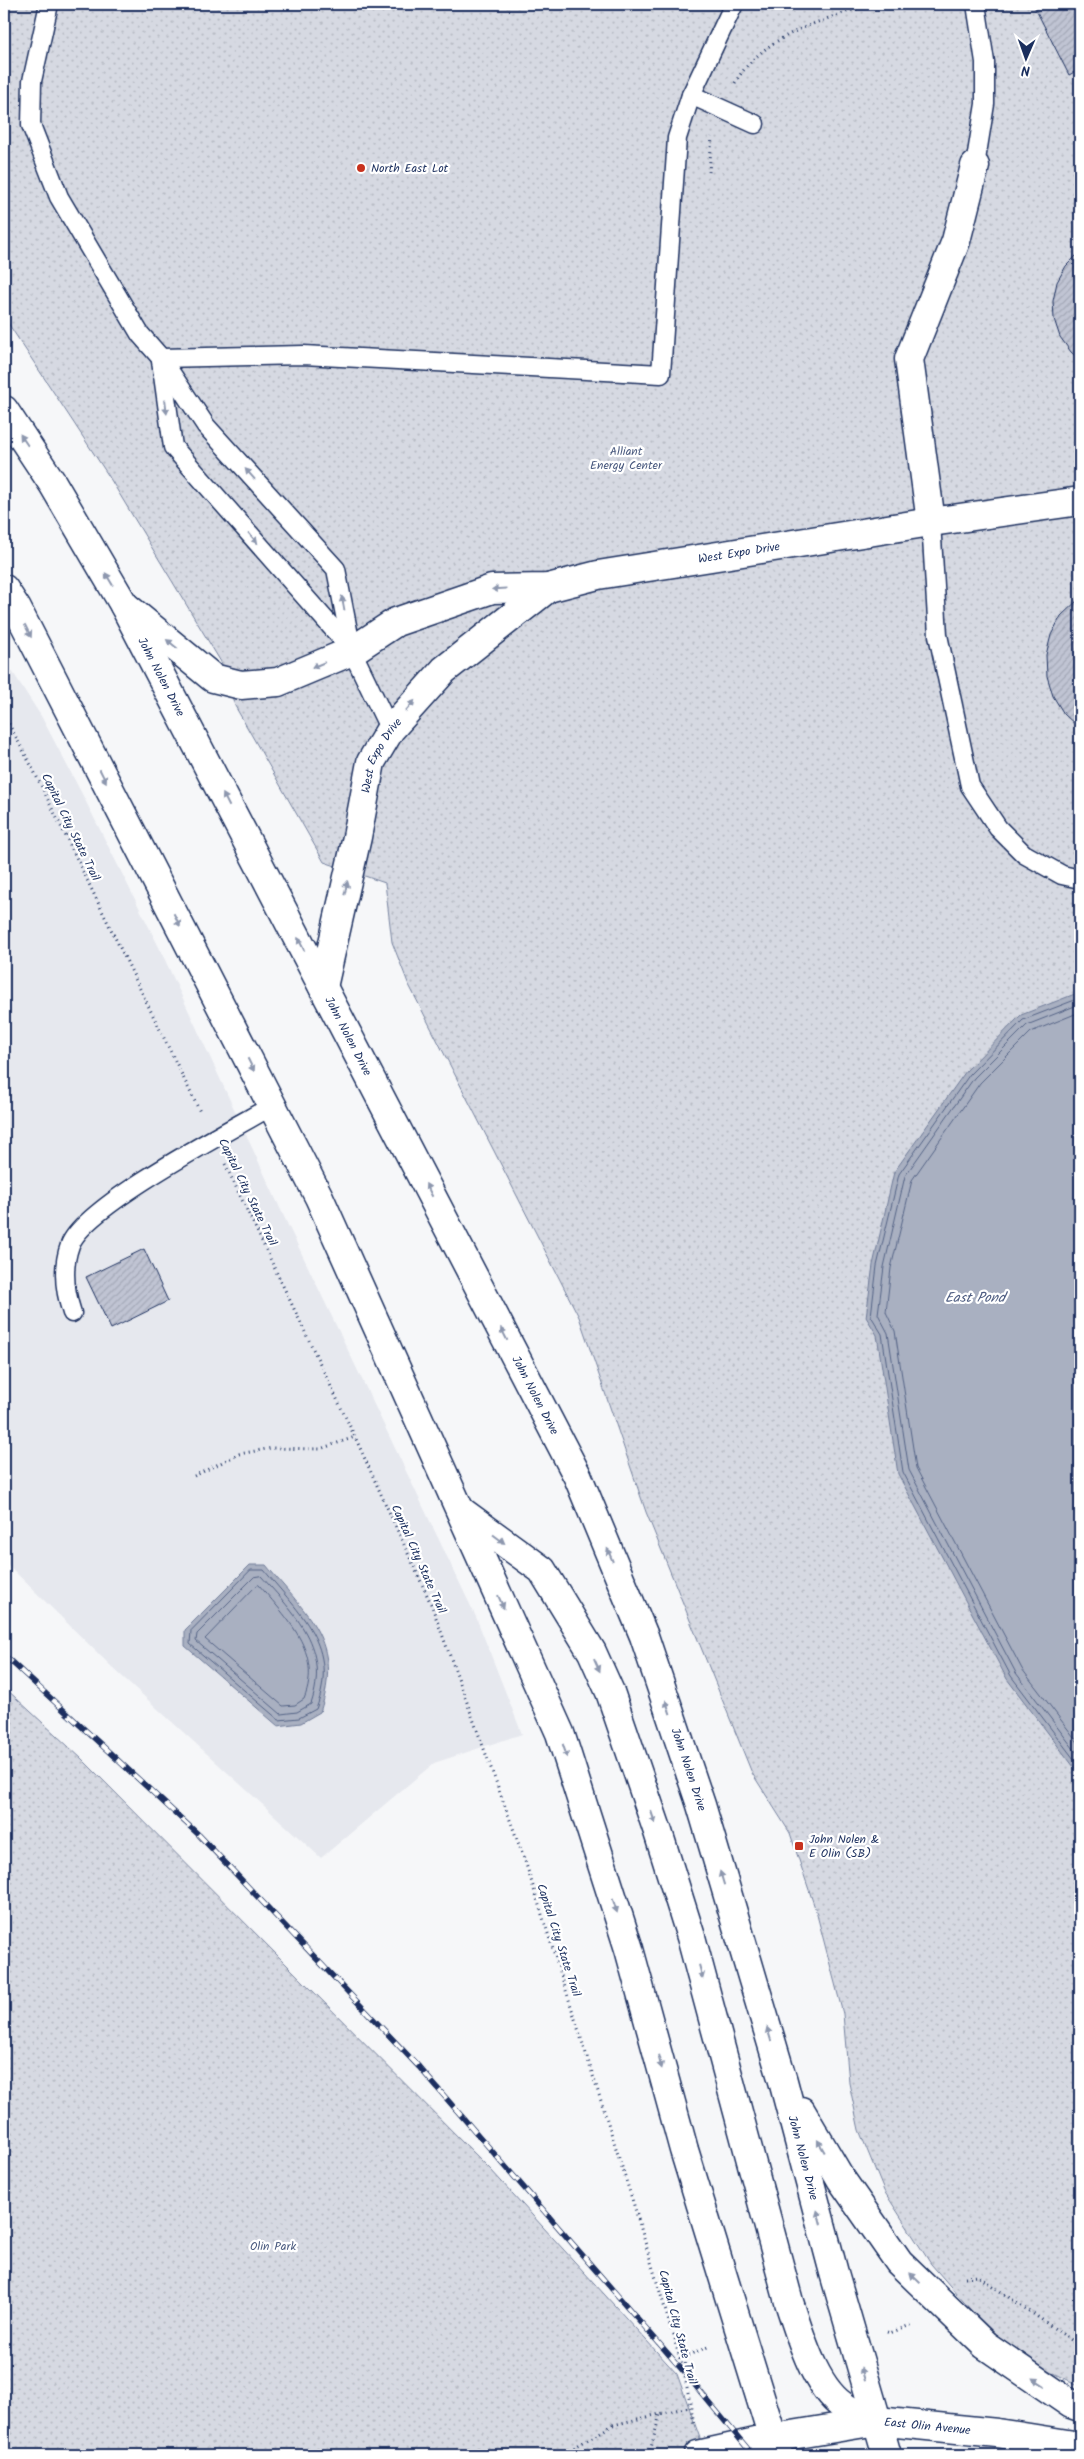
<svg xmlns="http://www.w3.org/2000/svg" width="1084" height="2459" viewBox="0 0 1084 2459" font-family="Kalam,sans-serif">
	<defs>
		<pattern id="park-dots" width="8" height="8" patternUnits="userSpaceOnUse" patternTransform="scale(1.25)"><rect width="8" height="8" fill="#d6d9e2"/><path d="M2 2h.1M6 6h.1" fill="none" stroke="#b7bbc4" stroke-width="1.8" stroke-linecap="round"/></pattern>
		<pattern id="building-hatch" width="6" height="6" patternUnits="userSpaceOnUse" patternTransform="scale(1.25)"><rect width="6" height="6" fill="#c0c4d3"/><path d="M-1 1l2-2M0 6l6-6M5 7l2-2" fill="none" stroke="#a4a9b8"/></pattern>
	</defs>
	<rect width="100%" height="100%" fill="#f6f7f9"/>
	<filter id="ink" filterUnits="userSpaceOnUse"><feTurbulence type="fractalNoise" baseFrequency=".02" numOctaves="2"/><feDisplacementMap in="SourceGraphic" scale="10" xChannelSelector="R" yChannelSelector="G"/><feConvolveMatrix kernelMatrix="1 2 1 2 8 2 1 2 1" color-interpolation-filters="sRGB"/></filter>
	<g filter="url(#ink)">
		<polygon fill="#e6e8ee" points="12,671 41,716 80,790 159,947 286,1221 476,1617 522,1734 434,1763 321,1858 113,1668 4,1561 4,674"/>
		<g fill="url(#park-dots)" stroke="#7884a0">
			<polygon points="4,4 1080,4 1080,2386 1046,2369 1007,2345 970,2309 931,2264 884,2191 859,2130 849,2083 843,2014 816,1911 790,1833 752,1773 646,1512 579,1317 408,983 392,942 385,883 324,862 235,706 221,662 108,475 4,317"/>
			<polygon points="4,1687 82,1759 491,2170 677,2374 706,2455 4,2455"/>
		</g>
		<g fill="#a9b0c1" stroke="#707c99">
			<polygon points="1080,992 1080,1775 1007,1679 898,1474 877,1335 866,1317 873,1265 894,1172 966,1071 1021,1015"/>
			<path d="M 250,1565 L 266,1565 C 307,1615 344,1642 320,1712 L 301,1723 L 278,1726 L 185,1646 L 185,1630 Z"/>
		</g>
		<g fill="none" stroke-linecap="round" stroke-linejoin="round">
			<g stroke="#546386" stroke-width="1">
				<polyline points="1080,998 1023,1020 970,1074 899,1174 877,1266 871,1316 882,1334 903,1472 1011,1676 1080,1767"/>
				<polyline points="1080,1004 1027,1025 974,1078 905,1176 884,1267 878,1314 888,1333 909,1470 1016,1673 1080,1757"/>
				<polyline points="1080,1012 1031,1032 980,1083 912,1180 891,1268 886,1312 895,1331 916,1468 1022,1669 1080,1745"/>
				<path d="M 251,1570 L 264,1570 C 300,1614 340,1647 316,1709 L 299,1718 L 279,1720 L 190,1644 L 191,1631 Z"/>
				<path d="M 261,1576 C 296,1615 330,1649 311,1704 L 297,1712 L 281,1714 L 196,1641 L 197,1634 L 254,1577 Z"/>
				<path d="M 259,1585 C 287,1618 323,1653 304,1699 L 295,1705 L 283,1706 L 205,1639 L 256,1586 Z"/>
			</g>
		</g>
		<g fill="url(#building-hatch)" stroke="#1b2f5e">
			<polygon points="1033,4 1080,4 1080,69 1069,75"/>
			<polygon points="1079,253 1080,253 1080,360 1071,352 1060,337 1054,319 1053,301 1057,282 1066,266"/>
			<polygon points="1080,598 1080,729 1064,714 1053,696 1047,676 1046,655 1051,635 1061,616"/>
			<polygon points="144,1249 168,1301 111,1329 86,1277"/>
		</g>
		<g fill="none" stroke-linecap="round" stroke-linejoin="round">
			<g stroke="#1b2f5e" stroke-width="21">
				<g id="service">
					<polyline points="49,4 32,81 31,125 59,197 140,334 161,358 303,355 661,374 677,138 691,95 734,4"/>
					<polyline points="691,95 755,124"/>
					<polyline points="975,166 985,104 985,62 976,4"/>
					<polyline points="161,358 206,426 336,569 352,651 390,730"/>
					<polyline points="161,361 173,447 351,649"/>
					<polyline points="931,522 938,635 970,786 998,828 1024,854 1062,875 1080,879"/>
					<path d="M 72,1313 C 65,1292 62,1267 70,1245 C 84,1206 232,1129 272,1106"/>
				</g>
			</g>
			<g stroke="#1b2f5e" stroke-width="31">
				<g id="minor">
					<polyline points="931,522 909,359 956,241 975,166"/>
					<path id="s1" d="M 124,605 L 213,678 L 241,685 L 278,682 L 352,651 L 396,622 L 492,589 L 548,588 L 598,575 L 931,522 L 1080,501"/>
					<path id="s2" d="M 323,987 L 357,837 L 371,762 L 390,730 L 444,670 L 548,588"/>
					<polyline points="698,2455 774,2438"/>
				</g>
			</g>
			<g stroke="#1b2f5e" stroke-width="31">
				<g id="tertiary">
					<path id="s3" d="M 774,2438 L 877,2421 L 997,2433 L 1080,2446"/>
				</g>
			</g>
			<g stroke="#1b2f5e" stroke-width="31">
				<g id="primary">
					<path id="s4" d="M 4,410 L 53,484 L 124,605 L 578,1477 L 644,1636 L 701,1805 L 783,2081 L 834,2273 L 887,2455"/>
					<polyline points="4,589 17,609 319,1197 560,1733 629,1949 684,2150 778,2455"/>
					<path d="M 461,1511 L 542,1570 L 592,1652 L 610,1692 L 658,1832 L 691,1937 L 789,2302 C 800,2335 815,2391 848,2409 C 857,2414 868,2417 877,2421"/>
					<polyline points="801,2111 841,2179 899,2262 985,2345 1071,2404 1080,2407"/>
				</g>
			</g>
			<g stroke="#1b2f5e" stroke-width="3" stroke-dasharray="1 4" stroke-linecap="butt">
				<path d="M 735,83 C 763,34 822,21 871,4"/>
				<polyline points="709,172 712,137"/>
				<polyline points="4,715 33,769 201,1114"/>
				<polyline points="225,1164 355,1437 431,1604 525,1861 633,2202 684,2372 694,2423"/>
				<polyline points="194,1476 239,1454 272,1448 320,1449 355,1437"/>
				<polyline points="965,2277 978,2276 1080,2346"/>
				<polyline points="887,2332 890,2333 913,2324"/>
				<polyline points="685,2369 686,2356 710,2346"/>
				<polyline points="561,2455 613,2425 689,2407"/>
				<polyline points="649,2455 660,2414"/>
			</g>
			<use href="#service" stroke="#fff" stroke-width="18"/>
			<use href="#minor" stroke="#fff" stroke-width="28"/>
			<use href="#tertiary" stroke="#fff" stroke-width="28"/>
			<use href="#primary" stroke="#fff" stroke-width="28"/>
			<g stroke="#1b2f5e" stroke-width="5.5">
				<polyline id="rail" points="4,1655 199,1835 419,2067 684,2372 753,2455"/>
			</g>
			<use href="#rail" stroke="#fff" stroke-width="4" stroke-dasharray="11" stroke-linecap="butt"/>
		</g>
		<defs><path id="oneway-solid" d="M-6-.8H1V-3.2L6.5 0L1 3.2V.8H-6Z" transform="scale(1.25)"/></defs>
		<g fill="#8d97ae">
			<use href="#oneway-solid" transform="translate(166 407) rotate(83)"/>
			<use href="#oneway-solid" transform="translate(24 440) rotate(-124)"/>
			<use href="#oneway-solid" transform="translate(250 474) rotate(-132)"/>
			<use href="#oneway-solid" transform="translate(253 538) rotate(49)"/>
			<use href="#oneway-solid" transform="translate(109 579) rotate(-121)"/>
			<use href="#oneway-solid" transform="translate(499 589) rotate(177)"/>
			<use href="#oneway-solid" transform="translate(343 603) rotate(-101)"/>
			<use href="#oneway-solid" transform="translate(28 631) rotate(63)"/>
			<use href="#oneway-solid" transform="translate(172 644) rotate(-141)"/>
			<use href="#oneway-solid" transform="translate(318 665) rotate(157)"/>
			<use href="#oneway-solid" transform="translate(410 706) rotate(-49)"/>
			<use href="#oneway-solid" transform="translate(103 776) rotate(63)"/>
			<use href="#oneway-solid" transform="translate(226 800) rotate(-117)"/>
			<use href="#oneway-solid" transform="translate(346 888) rotate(-77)"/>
			<use href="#oneway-solid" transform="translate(177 920) rotate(63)"/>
			<use href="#oneway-solid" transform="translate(301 944) rotate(-117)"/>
			<use href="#oneway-solid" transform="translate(251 1065) rotate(63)"/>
			<use href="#oneway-solid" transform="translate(429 1190) rotate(-117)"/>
			<use href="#oneway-solid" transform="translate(504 1334) rotate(-117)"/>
			<use href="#oneway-solid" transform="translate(499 1539) rotate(37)"/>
			<use href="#oneway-solid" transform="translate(610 1555) rotate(-113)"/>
			<use href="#oneway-solid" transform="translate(501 1602) rotate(66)"/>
			<use href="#oneway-solid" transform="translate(597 1665) rotate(66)"/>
			<use href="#oneway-solid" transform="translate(668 1707) rotate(-109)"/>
			<use href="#oneway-solid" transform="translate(565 1751) rotate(72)"/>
			<use href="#oneway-solid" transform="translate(653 1817) rotate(71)"/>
			<use href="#oneway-solid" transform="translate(722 1878) rotate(-107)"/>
			<use href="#oneway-solid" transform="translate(615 1906) rotate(72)"/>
			<use href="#oneway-solid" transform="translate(701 1972) rotate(75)"/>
			<use href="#oneway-solid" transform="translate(769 2034) rotate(-107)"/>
			<use href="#oneway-solid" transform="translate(660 2062) rotate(75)"/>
			<use href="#oneway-solid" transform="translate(821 2146) rotate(-120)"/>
			<use href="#oneway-solid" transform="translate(819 2217) rotate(-105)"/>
			<use href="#oneway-solid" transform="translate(915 2278) rotate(-136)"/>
			<use href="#oneway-solid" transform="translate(863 2374) rotate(-106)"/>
			<use href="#oneway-solid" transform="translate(1039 2382) rotate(-146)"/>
		</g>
	</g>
	<g fill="#c8321e" stroke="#fff" stroke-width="2">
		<circle cx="361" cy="168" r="5"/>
		<rect x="794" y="1841" width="10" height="10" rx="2.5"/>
	</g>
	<g text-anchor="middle" stroke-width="4.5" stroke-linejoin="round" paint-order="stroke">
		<g font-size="12" fill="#1b2f5e" stroke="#fff" text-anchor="start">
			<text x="371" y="172">North East Lot</text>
			<text x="809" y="1843">John Nolen &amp;<tspan x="809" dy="14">E Olin (SB)</tspan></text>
		</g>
		<g font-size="12" fill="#4a5a7f" stroke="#fff">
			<text x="626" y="455">Alliant<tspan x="626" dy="14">Energy Center</tspan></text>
			<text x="273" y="2250">Olin Park</text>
		</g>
		<g font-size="12" fill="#1b2f5e" stroke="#fff">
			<text dy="4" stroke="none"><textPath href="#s1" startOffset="666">West Expo Drive</textPath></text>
			<text dy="4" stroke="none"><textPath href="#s4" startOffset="310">John Nolen Drive</textPath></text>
			<text dy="4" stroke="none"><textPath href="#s2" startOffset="240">West Expo Drive</textPath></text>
			<text transform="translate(71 827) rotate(64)" y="4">Capital City State Trail</text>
			<text dy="4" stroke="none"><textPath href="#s4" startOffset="715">John Nolen Drive</textPath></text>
			<text transform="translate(248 1192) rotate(64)" y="4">Capital City State Trail</text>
			<text dy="4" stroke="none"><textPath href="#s4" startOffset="1120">John Nolen Drive</textPath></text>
			<text transform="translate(419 1559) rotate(66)" y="4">Capital City State Trail</text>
			<text dy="4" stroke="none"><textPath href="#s4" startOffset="1525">John Nolen Drive</textPath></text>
			<text transform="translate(559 1940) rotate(72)" y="4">Capital City State Trail</text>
			<text dy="4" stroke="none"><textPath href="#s4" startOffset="1930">John Nolen Drive</textPath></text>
			<text transform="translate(678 2327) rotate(75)" y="4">Capital City State Trail</text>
			<text dy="4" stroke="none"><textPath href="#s3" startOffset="155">East Olin Avenue</textPath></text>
		</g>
		<g font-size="14" font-style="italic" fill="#4d5c81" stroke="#fff">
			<text x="975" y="1302">East Pond</text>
		</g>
	</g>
	<rect width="1084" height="2459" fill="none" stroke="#fff" stroke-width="20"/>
	<rect x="10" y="10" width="1064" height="2439" fill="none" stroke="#1b2f5e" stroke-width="2" filter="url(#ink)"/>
	<g transform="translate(1026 58) rotate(182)" stroke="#ffffff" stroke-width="4" paint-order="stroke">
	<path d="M0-4L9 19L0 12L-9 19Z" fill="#1b2f5e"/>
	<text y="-8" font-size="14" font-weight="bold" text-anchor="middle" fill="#1b2f5e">N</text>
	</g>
</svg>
